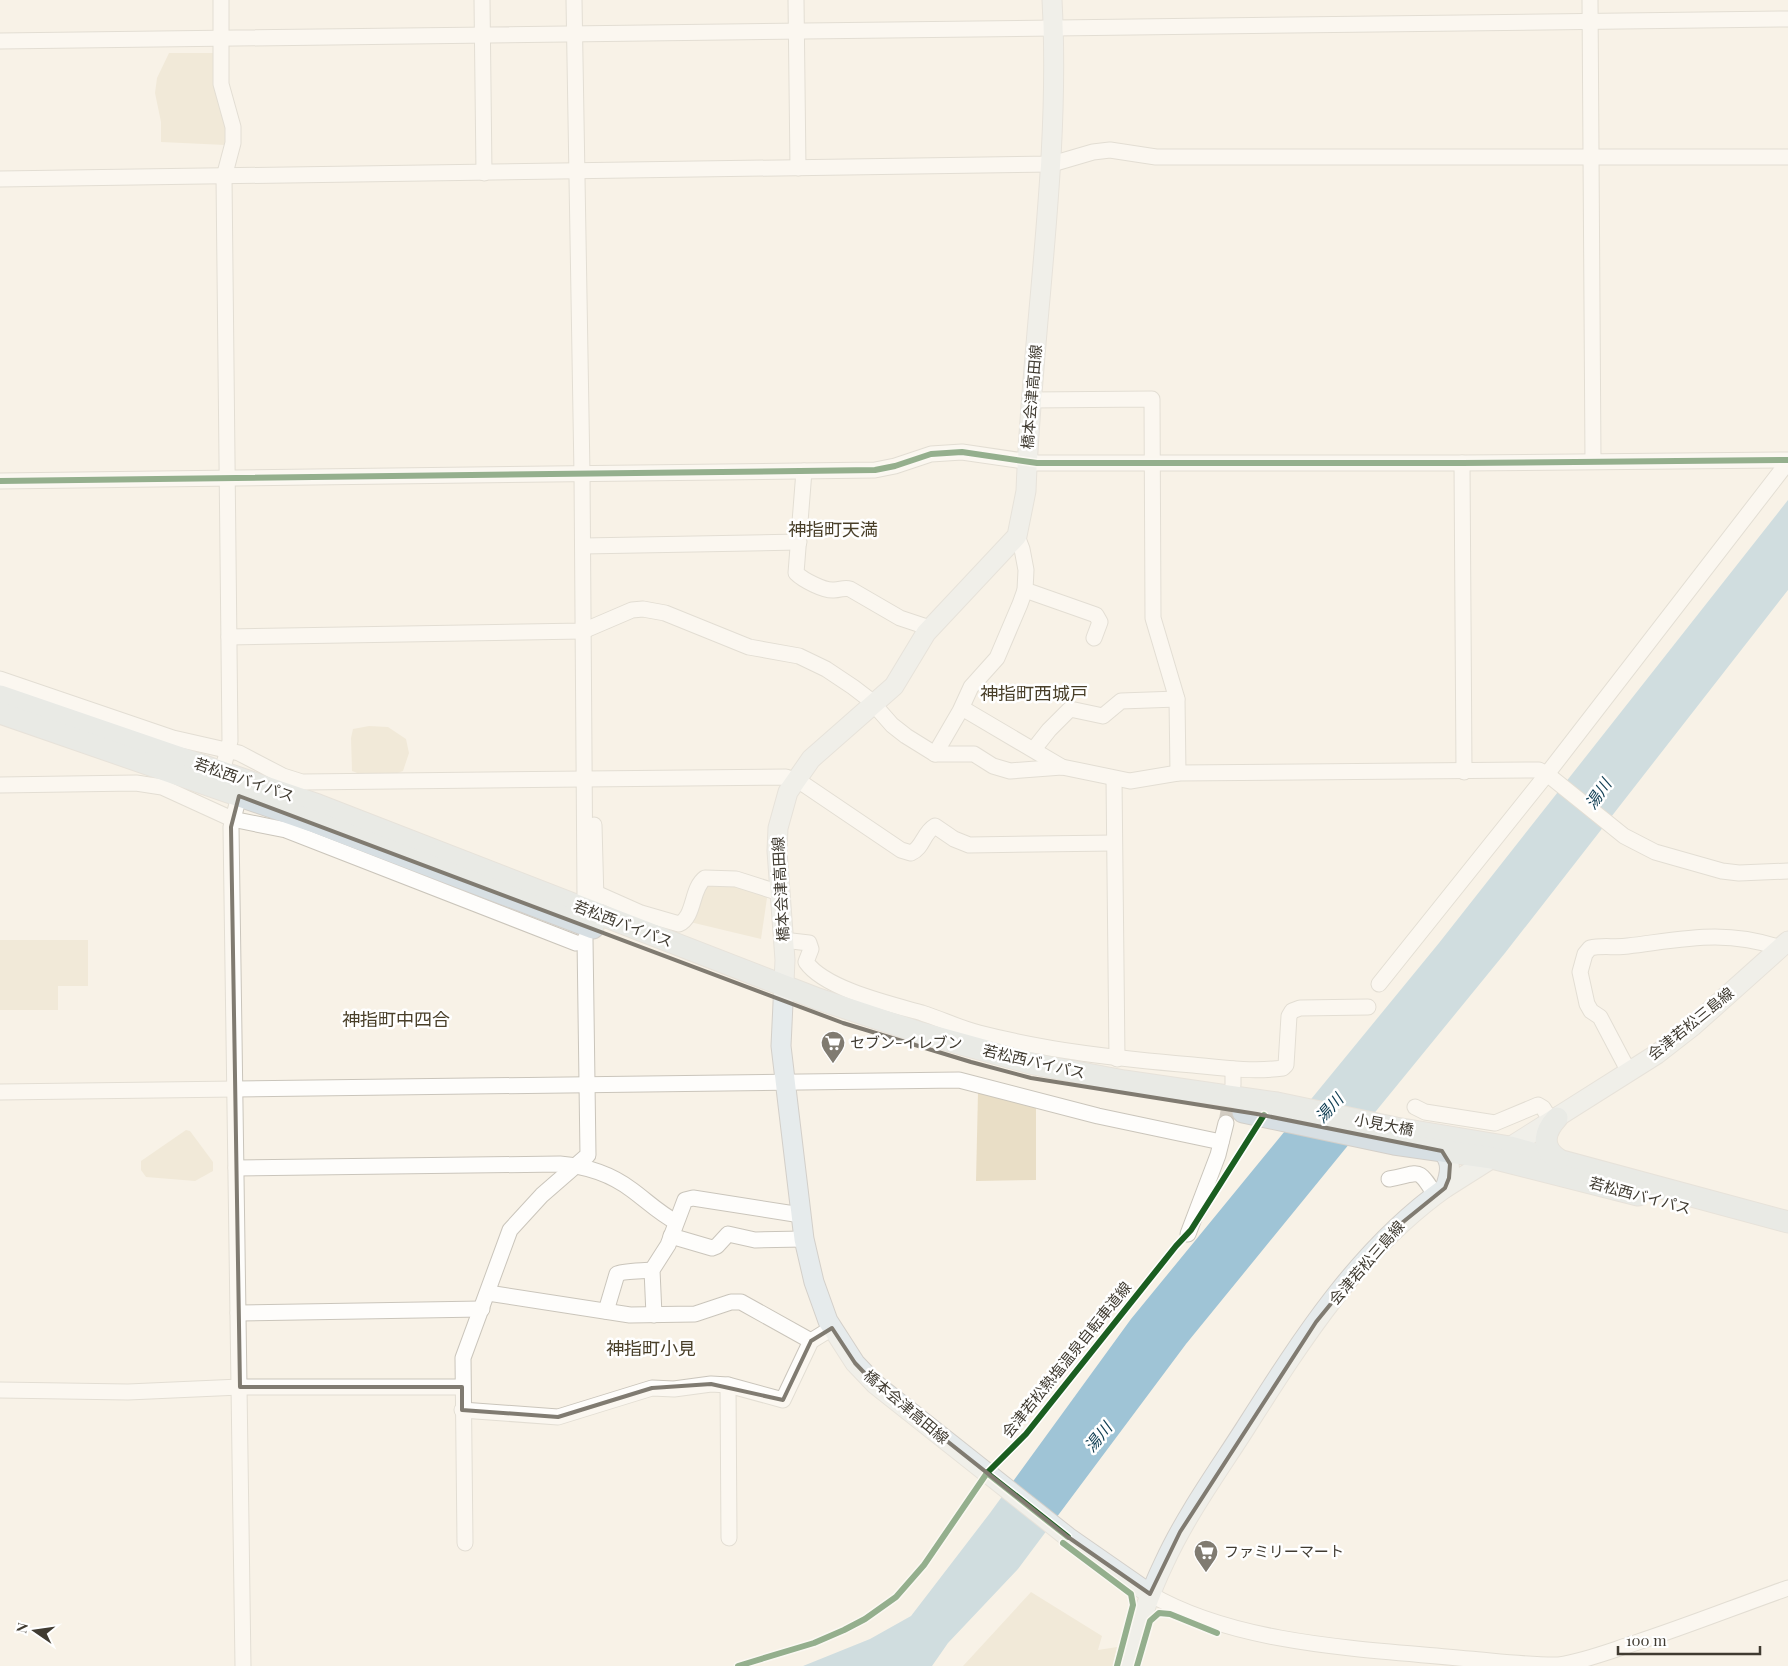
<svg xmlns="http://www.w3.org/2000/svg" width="1788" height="1666" viewBox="0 0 1788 1666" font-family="'Playfair Display','Noto Sans JP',serif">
<rect width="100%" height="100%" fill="#f8f2e7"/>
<g fill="#e9dec6">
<path d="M169 53H215L229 133 225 145 161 142V122L155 93 157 78Z"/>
<path d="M369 726 388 727 406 739 409 753 403 771C388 778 367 778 352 771L351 738 353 729Z"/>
<path d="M740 882 766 895 767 898 761 939 690 922 703 883Z"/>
<path d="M0 940H88V986H58V1010H0Z"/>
<path d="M978 1092 1036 1106V1180L976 1181Z"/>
<path d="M186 1130 190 1131 213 1162V1171L195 1181 146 1177 141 1170V1161Z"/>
<path d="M1031 1592 1102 1636 1098 1650 1117 1647 1113 1666H963Z"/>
</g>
<path fill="#9fc4d6" d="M1788 500V590L1505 953 1186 1344 1018 1569 948 1643 932 1666H803L870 1639 911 1616 990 1513 1131 1319 1439 943Z"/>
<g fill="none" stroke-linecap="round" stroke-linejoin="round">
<path stroke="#d3cdc3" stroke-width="15" stroke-dasharray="15 8" stroke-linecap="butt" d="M1226 1123 1232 1088"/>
<defs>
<g id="minor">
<path d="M221 0V84L233 127V143L224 177 230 741 222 772"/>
<path d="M482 0 484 173"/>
<path d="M574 0 582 474 585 895"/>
<path d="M796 0 798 168"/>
<path d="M1590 0 1593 461"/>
<path d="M0 41 1788 19"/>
<path d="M0 179 1052 164 1093 152 1110 150 1156 157H1788"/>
<path d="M1031 400 1152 399 1153 618 1177 699 1178 773"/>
<path d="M1462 463 1464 772"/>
<path d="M804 471 796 573C803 580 824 591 834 590 841 590 844 587 850 589L900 618 930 628"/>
<path d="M0 481 875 470 895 466 931 454 962 452 1037 463H1462L1788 460"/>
<path d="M583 546 799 542"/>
<path d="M1025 590 1096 615 1100 622 1094 638"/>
<path d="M229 637 583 631 632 610 643 609 665 613 749 647 799 656 826 669 853 687 870 700 892 725 906 736 935 754H974L993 766 1010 771 1062 767 1130 781 1178 773 1539 770 1547 774 1624 836 1655 852 1722 871 1739 873 1788 871"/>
<path d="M0 679 173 738 239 753 283 776 302 782 786 777 802 783 901 850 911 853C923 848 923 833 935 826L954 839 969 845 1114 843"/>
<path d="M962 708 1062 767"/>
<path d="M1034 749 1049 730 1070 709 1103 716 1121 701 1177 699"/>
<path d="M935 754 960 711 971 687 997 658 1020 604 1025 590 1026 570 1022 549 1017 536"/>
<path d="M1114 779 1117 1059"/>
<path d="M0 785 136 783 162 787 232 819 286 830 576 943"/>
<path d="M239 796 231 827 243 1666"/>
<path d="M594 825 596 901"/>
<path d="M596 893 641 913 679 924C695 917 691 888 705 878L736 879 780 893"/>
<path d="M783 940 809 943 811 949 806 962C825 989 890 1004 922 1013 941 1019 959 1028 979 1033 1049 1051 1120 1059 1193 1065 1223 1068 1253 1072 1283 1068L1286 1065 1289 1016 1292 1011 1300 1008 1368 1007"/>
<path d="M1379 984 1547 774 1788 462"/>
<path d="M1629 1072 1600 1017 1591 1011 1587 1004 1580 972 1585 954 1590 948C1602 945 1616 948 1628 946 1685 939 1724 929 1781 948"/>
<path d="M1233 1085V1069"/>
<path d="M0 1092 959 1080 1098 1116 1221 1142"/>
<path d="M1415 1107 1425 1112 1495 1123 1538 1105 1543 1108 1551 1121"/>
<path d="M236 1168 560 1164C586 1166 611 1174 632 1190 647 1201 659 1213 676 1222"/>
<path d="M1389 1179C1420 1174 1417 1165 1435 1195"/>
<path d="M1188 1234 1218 1155 1226 1123"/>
<path d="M671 1236 712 1248 717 1246 728 1234 755 1240 804 1239"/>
<path d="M488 1293 630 1315 695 1314 731 1302H741L811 1341"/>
<path d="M606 1311 617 1274C622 1271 644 1271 652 1270"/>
<path d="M238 1313 482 1309"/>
<path d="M654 1315 652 1270 668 1245 685 1200 693 1198 801 1215"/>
<path d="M728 1385 729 1538"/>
<path d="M0 1390 128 1392 240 1387H462"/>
<path d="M462 1410 558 1417 652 1388 674 1389 711 1384 728 1385 783 1400 811 1341 832 1328"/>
<path d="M465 1543 463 1358 510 1230 542 1195 588 1155 585 939"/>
<path d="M1150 1594C1239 1646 1368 1649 1469 1659 1494 1661 1536 1666 1559 1665 1585 1661 1610 1651 1635 1643 1687 1626 1737 1606 1788 1588"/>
</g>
<g id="major">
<path d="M1052 0C1061 165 1032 327 1026 491L1017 536 926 633 894 686 811 759 788 792 778 828 777 851 785 960 781 1046 804 1239 814 1282 828 1321 855 1363 875 1384 1068 1537 1150 1594"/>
<path d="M1442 1151C1453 1162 1450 1174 1445 1188"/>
<path d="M1128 1666C1137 1630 1148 1596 1164 1563 1186 1515 1218 1471 1246 1427 1302 1339 1359 1249 1445 1188L1657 1054 1693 1026 1788 941"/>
</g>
<g id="highway">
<path d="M0 696 318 805 818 999 921 1033 1034 1064 1124 1081 1277 1103 1396 1128 1510 1147 1788 1222"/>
<path d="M0 713 312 821 593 928"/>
<path d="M1243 1112 1394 1144 1492 1158 1638 1195"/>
<path d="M1557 1118C1545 1131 1540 1147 1558 1159"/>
</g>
</defs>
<use href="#minor" stroke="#cac5bb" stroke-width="17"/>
<use href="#major" stroke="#d3cfc9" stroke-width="21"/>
<use href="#highway" stroke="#d3cfc9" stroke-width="23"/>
<use href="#minor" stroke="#fefdfb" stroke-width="15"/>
<use href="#major" stroke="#e6ebec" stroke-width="19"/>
<use href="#highway" stroke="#d7dfe3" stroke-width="21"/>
<defs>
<g id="cycleway">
<path d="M0 481 875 470 895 466 931 454 962 452 1037 463H1462L1788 460"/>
<path d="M987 1473 1068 1537"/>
<path d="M1063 1543 1131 1594 1133 1605 1117 1666"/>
<path d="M738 1666 814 1643 844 1630 865 1619 896 1597 924 1565 987 1473 1026 1434 1176 1246 1191 1230 1264 1115"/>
<path d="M1137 1666 1150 1621 1159 1613 1170 1614 1217 1633"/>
</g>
</defs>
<use href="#cycleway" stroke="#fff" stroke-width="9"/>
<use href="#cycleway" stroke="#1b5e20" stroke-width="6"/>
</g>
<path d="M0 0H1788V1666H0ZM239 796 843 1023 971 1062 1031 1078 1257 1114 1442 1151 1450 1164 1449 1178 1445 1188 1387 1235 1316 1322 1180 1532 1150 1594 1068 1537 875 1384 855 1363 832 1328 811 1341 783 1400 711 1384 652 1388 558 1417 462 1410V1387H240L231 827Z" fill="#f8f2e7" fill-opacity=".55" fill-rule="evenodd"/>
<path fill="none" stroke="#807b71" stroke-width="4" stroke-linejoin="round" d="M239 796 843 1023 971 1062 1031 1078 1257 1114 1442 1151 1450 1164 1449 1178 1445 1188 1387 1235 1316 1322 1180 1532 1150 1594 1068 1537 875 1384 855 1363 832 1328 811 1341 783 1400 711 1384 652 1388 558 1417 462 1410V1387H240L231 827Z"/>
<defs>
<symbol id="supermarket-pin" viewBox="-11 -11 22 30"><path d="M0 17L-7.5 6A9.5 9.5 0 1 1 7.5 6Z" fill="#807b71" stroke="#fff"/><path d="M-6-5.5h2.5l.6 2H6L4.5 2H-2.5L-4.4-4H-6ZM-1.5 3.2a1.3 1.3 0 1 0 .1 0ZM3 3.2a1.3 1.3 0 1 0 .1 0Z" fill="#fff"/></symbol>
</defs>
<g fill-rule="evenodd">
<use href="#supermarket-pin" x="819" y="1029" width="28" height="38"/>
<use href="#supermarket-pin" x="1192" y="1538" width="28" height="38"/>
</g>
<g text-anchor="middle" stroke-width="5" stroke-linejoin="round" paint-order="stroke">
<g font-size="15" fill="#403b31" stroke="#fff">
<text transform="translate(1032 397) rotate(-85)" y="5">橋本会津高田線</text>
<text transform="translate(244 780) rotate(19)" y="5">若松西バイパス</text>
<text transform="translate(781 889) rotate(-93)" y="5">橋本会津高田線</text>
<text transform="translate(623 924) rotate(21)" y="5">若松西バイパス</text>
<text transform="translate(1691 1024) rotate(-39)" y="5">会津若松三島線</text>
<text transform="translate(1034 1062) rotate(13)" y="5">若松西バイパス</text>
<text transform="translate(1384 1125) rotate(11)" y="5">小見大橋</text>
<text transform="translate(1640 1196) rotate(15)" y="5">若松西バイパス</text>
<text transform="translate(1367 1263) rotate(-49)" y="5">会津若松三島線</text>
<text transform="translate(1067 1360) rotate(-51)" y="5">会津若松熱塩温泉自転車道線</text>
<text transform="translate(906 1407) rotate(40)" y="5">橋本会津高田線</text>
</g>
<g font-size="15" fill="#403b31" stroke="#fff" text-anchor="start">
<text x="850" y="1048">セブン-イレブン</text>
<text x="1224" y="1557">ファミリーマート</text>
</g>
<g font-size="16" font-style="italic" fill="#0f3d52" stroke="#fff">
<text transform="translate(1598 794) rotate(-56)" y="6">湯川</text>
<text transform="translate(1329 1108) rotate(-48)" y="6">湯川</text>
<text transform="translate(1098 1437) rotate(-51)" y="6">湯川</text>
</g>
<g font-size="18" fill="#493f29" stroke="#fff">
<text x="833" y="536">神指町天満</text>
<text x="1034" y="700">神指町西城戸</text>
<text x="396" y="1026">神指町中四合</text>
<text x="651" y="1355">神指町小見</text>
</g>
</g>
<g transform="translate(35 1631) rotate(283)" stroke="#ffffff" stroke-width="4" paint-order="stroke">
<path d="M0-4L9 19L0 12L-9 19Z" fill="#403b31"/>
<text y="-8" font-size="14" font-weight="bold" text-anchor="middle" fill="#403b31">N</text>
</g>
<path d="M1618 1646v8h142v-8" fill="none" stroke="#403b31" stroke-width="2.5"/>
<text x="1626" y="1646" font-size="15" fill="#403b31" stroke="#ffffff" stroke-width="4" paint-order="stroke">100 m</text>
</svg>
